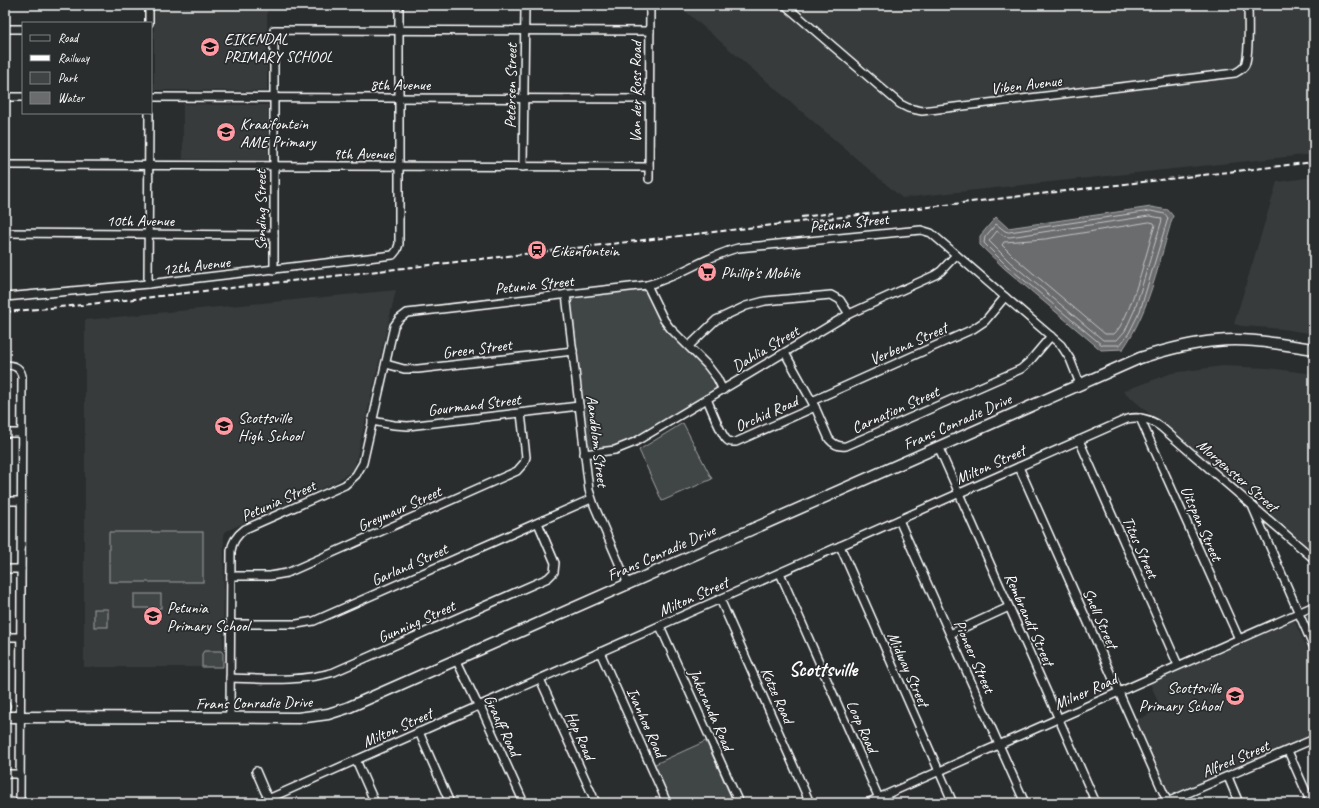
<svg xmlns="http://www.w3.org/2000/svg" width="1319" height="808" viewBox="0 0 1319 808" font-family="Caveat,sans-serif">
<rect width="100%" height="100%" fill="#2a2d2e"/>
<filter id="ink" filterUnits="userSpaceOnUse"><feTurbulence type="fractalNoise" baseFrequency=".025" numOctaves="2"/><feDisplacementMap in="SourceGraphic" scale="8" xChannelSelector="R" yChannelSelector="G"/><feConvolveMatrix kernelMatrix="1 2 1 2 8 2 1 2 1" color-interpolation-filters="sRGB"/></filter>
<g filter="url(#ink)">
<g fill="#373a3b">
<path d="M154 5H267V91L154 90Z"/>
<path d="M678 5H1314V154L902 198Z"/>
<path d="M183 104 268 105V160L183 159Z"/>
<path d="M1314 177V334L1283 329 1242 326 1234 324 1277 182Z"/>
<path d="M396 290 354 469 336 482 224 532 223 667H84V531H85V320Z"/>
<path d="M1222 366 1268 368 1314 374V555L1123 391 1172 373Z"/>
<path d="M1294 620 1314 663V735L1174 797 1169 795 1136 720 1161 709 1150 683 1244 640Z"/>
</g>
<g fill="#414445" stroke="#a0a2a2">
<path d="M639 289 646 292 710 373C714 379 719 385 714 391L631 441C620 445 594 455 587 442L571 303 574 298 578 296Z"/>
<path d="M683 423 712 479 662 501 639 450Z"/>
<rect x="109" y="532" width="94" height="50"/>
<rect x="134" y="594" width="27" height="14"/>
<rect x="94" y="609" width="14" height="18"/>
<path d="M204 651H221L223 653V667H202V654Z"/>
<path d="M706 741 731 797 717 803H670L653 765Z"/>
</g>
<path fill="#6a6c6d" stroke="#a6a7a7" d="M1151 207 1168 210 1173 216C1159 261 1150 310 1123 349L1101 350 1004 268 980 245V236L996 217 1008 228Z"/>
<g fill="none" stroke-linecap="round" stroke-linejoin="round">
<g stroke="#c3c4c5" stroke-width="1">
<path d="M1151 211 1165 214 1168 218 1140 311 1129 333 1120 345H1102L1007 266 984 243 985 237 996 224 1005 231 1008 232Z"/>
<path d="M1150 216 1161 218 1162 220 1135 309 1125 331 1117 340H1103L1010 262 989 241 997 231 1004 236 1009 237Z"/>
<path d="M1150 222 1154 223 1155 225C1147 249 1131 319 1114 334H1105L1014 257 1002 245 1004 242 1045 239Z"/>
</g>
<defs>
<g id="street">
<path d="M785 5 900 104 908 108 922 111 1235 73C1239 71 1243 69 1245 65 1250 54 1248 18 1248 5"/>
<path d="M149 23V5"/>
<path d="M5 29H23"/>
<path d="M5 97H23"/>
<path d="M151 97 649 99"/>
<path d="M5 165 649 167"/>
<path d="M523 167 525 5"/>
<path d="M649 179 650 5"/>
<path d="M5 233 274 235"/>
<path d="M274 270V30L650 31"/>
<path d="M148 284 149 113"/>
<path d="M647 285 664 320 670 328 707 365 717 378 723 390"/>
<path d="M566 294 589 490 594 505 628 584"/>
<path d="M5 297 148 284 393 255 397 250 399 244V5"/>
<path d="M689 346 716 320 746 306 765 301 831 295 840 300 849 314"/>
<path d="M785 353 815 407 829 439C834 445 839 447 846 446L1021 369 1029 362 1051 336"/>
<path d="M386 364 404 369H418L573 351"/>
<path d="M5 365C14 365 20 367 22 376L20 803"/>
<path d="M707 399C711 408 721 435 727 440 730 443 733 442 736 442L815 407"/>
<path d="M812 401 973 329 985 321 1005 297"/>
<path d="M1140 418 1239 639"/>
<path d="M372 421 394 425 408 426 579 406"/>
<path d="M5 433H21"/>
<path d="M1079 440 1178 665"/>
<path d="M938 446 1096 803"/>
<path d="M584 454 615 450 635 442 849 314 935 275 941 271 956 255"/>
<path d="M1019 467 1168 803"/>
<path d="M5 501H21"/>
<path d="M1253 508 1314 648"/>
<path d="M899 520 1025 803"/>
<path d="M840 546 953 803"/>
<path d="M5 569H21"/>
<path d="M780 573 881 803"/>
<path d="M231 576H270L287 573 517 471 524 463 526 457 521 413"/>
<path d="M720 599 810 803"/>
<path d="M230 624H297L314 621 591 499"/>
<path d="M660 626 739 803"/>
<path d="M950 634 1009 607"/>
<path d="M5 637H21"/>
<path d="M600 652 667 803"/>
<path d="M456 659 476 701 482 710 524 803"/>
<path d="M230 678C265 679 300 682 334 672L548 578 554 572 555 563 538 523"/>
<path d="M540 679 596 803"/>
<path d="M5 706H6"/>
<path d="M230 717 231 551C232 542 237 535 245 529L345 485 356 475 363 463 394 326 399 319 407 313 647 285C679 277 706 256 738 248L921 230 931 233 1061 345 1070 359 1080 384"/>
<path d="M419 732 450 803"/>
<path d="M1288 751 1311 803"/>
<path d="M356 760 375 803"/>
<path d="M256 771 265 792 272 803"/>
<path d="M5 774H20"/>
<path d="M1228 777 1239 803"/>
<path d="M1167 802 1314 739"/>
<path d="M259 803 1127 419C1140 416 1151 419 1161 427L1314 559"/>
<path d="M867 803 1314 606"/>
</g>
<path id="secondary" d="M5 717 298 718 328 714 347 708 1140 358C1165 350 1190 343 1216 341 1248 337 1282 345 1314 349"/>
</defs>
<use href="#street" stroke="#fff" stroke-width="10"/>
<use href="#secondary" stroke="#fff" stroke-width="13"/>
<use href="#street" stroke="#2a2d2e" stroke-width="7"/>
<use href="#secondary" stroke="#2a2d2e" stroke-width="10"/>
<g stroke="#fff" stroke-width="2" stroke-dasharray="6 3" stroke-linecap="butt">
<path d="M801 217 833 213"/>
<path d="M5 312 82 305 430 265 1314 162"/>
</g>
</g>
</g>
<defs>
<symbol id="school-disc" viewBox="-11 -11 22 22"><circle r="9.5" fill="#ff9aa2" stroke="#2a2d2e"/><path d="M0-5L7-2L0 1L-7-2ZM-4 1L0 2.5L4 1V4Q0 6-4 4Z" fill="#111"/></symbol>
<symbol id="station-disc" viewBox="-11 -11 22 22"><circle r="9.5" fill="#ff9aa2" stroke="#2a2d2e"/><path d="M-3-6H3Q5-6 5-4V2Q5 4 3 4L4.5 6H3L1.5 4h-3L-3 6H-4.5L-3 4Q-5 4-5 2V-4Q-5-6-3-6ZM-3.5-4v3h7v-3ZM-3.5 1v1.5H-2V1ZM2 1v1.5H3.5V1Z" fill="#111"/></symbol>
<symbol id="supermarket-disc" viewBox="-11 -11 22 22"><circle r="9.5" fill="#ff9aa2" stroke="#2a2d2e"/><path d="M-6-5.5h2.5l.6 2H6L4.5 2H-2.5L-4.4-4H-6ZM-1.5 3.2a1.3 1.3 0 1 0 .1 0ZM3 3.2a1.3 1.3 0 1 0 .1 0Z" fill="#111"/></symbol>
</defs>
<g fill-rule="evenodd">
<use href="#school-disc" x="199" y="36" width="22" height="22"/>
<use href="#school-disc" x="215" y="121" width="22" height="22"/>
<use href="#station-disc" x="526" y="239" width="22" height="22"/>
<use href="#supermarket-disc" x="696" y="261" width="22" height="22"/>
<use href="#school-disc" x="213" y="415" width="22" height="22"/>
<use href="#school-disc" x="142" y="605" width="22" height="22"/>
<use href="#school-disc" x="1224" y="685" width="22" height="22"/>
</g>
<g text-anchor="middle" stroke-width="3.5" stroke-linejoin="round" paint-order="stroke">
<g font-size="16" fill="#fff" stroke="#2a2d2e" text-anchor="start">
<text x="224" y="44">EIKENDAL<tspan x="224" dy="18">PRIMARY SCHOOL</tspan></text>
<text x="240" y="129">Kraaifontein<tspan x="240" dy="18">AME Primary</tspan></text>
<text x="551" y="256">Eikenfontein</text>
<text x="721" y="278">Phillip's Mobile</text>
<text x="238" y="423">Scottsville<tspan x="238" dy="18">High School</tspan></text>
<text x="167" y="613">Petunia<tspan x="167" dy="18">Primary School</tspan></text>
<text x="1221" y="693" text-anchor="end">Scottsville<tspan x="1221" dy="18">Primary School</tspan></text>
</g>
<g font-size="16" fill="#fff" stroke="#2a2d2e">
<text x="400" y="90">8th Avenue</text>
<text transform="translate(1026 84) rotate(-7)" y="6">Viben Avenue</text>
<text transform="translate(510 86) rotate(-89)" y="6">Petersen Street</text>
<text transform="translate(635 92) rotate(-90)" y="6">Van der Ross Road</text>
<text x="363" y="159">9th Avenue</text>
<text transform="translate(260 210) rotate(-90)" y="6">Sending Street</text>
<text x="140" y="226">10th Avenue</text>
<text transform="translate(849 222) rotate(-6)" y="6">Petunia Street</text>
<text transform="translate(196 265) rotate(-7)" y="6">12th Avenue</text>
<text transform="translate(534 284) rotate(-6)" y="6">Petunia Street</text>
<text transform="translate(908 343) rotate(-24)" y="6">Verbena Street</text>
<text transform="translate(477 348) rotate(-7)" y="6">Green Street</text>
<text transform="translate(765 348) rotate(-31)" y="6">Dahlia Street</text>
<text transform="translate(474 404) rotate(-7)" y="6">Gourmand Street</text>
<text transform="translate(895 409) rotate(-24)" y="6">Carnation Street</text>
<text transform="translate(766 413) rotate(-24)" y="6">Orchid Road</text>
<text transform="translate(957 421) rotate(-24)" y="6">Frans Conradie Drive</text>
<text transform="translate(598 441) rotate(83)" y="6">Aandblom Street</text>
<text transform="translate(990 464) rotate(-24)" y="6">Milton Street</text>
<text transform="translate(1238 475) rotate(41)" y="6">Morgenster Street</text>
<text transform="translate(278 500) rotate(-24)" y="6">Petunia Street</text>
<text transform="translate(399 508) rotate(-24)" y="6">Greymaur Street</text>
<text transform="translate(1202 523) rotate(66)" y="6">Uitspan Street</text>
<text transform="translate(1141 547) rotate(66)" y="6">Titus Street</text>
<text transform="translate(661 552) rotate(-24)" y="6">Frans Conradie Drive</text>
<text transform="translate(409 564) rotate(-24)" y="6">Garland Street</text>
<text transform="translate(693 596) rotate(-24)" y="6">Milton Street</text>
<text transform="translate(1101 618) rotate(66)" y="6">Snell Street</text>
<text transform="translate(1030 619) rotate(66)" y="6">Rembrandt Street</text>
<text transform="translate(416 621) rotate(-24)" y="6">Gunning Street</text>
<text transform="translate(975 656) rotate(66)" y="6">Pioneer Street</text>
<text transform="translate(909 669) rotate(66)" y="6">Midway Street</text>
<text transform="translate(1085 691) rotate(-24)" y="6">Milner Road</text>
<text transform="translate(778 695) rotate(66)" y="6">Kotze Road</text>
<text transform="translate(254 702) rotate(-1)" y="6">Frans Conradie Drive</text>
<text transform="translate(712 709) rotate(66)" y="6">Jakaranda Road</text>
<text transform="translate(647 722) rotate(66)" y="6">Ivanhoe Road</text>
<text transform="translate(503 725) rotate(65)" y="6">Graaff Road</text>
<text transform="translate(863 726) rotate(66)" y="6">Loop Road</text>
<text transform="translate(397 727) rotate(-24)" y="6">Milton Street</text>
<text transform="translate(581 735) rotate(66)" y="6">Hop Road</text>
<text transform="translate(1235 758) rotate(-23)" y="6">Alfred Street</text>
</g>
<g font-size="20" font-weight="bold" fill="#fff" stroke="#2a2d2e">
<text x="823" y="676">Scottsville</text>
</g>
</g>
<rect width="1319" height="808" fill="none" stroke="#2a2d2e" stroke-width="20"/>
<rect x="10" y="10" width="1299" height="788" fill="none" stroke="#fff" stroke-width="1.5" filter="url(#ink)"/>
<rect x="22" y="22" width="130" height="92" fill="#2a2d2e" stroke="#7f8182"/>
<rect x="30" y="35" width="20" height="6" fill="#2a2d2e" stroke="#7f8182"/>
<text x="58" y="42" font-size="12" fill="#ffffff">Road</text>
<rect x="30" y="55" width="20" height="6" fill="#ffffff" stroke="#7f8182"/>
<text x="58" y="62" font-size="12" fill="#ffffff">Railway</text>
<rect x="30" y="72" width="20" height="12" fill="#414445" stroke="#7f8182"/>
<text x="58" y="82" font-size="12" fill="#ffffff">Park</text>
<rect x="30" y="92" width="20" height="12" fill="#6a6c6d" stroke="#7f8182"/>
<text x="58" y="102" font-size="12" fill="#ffffff">Water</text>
</svg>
